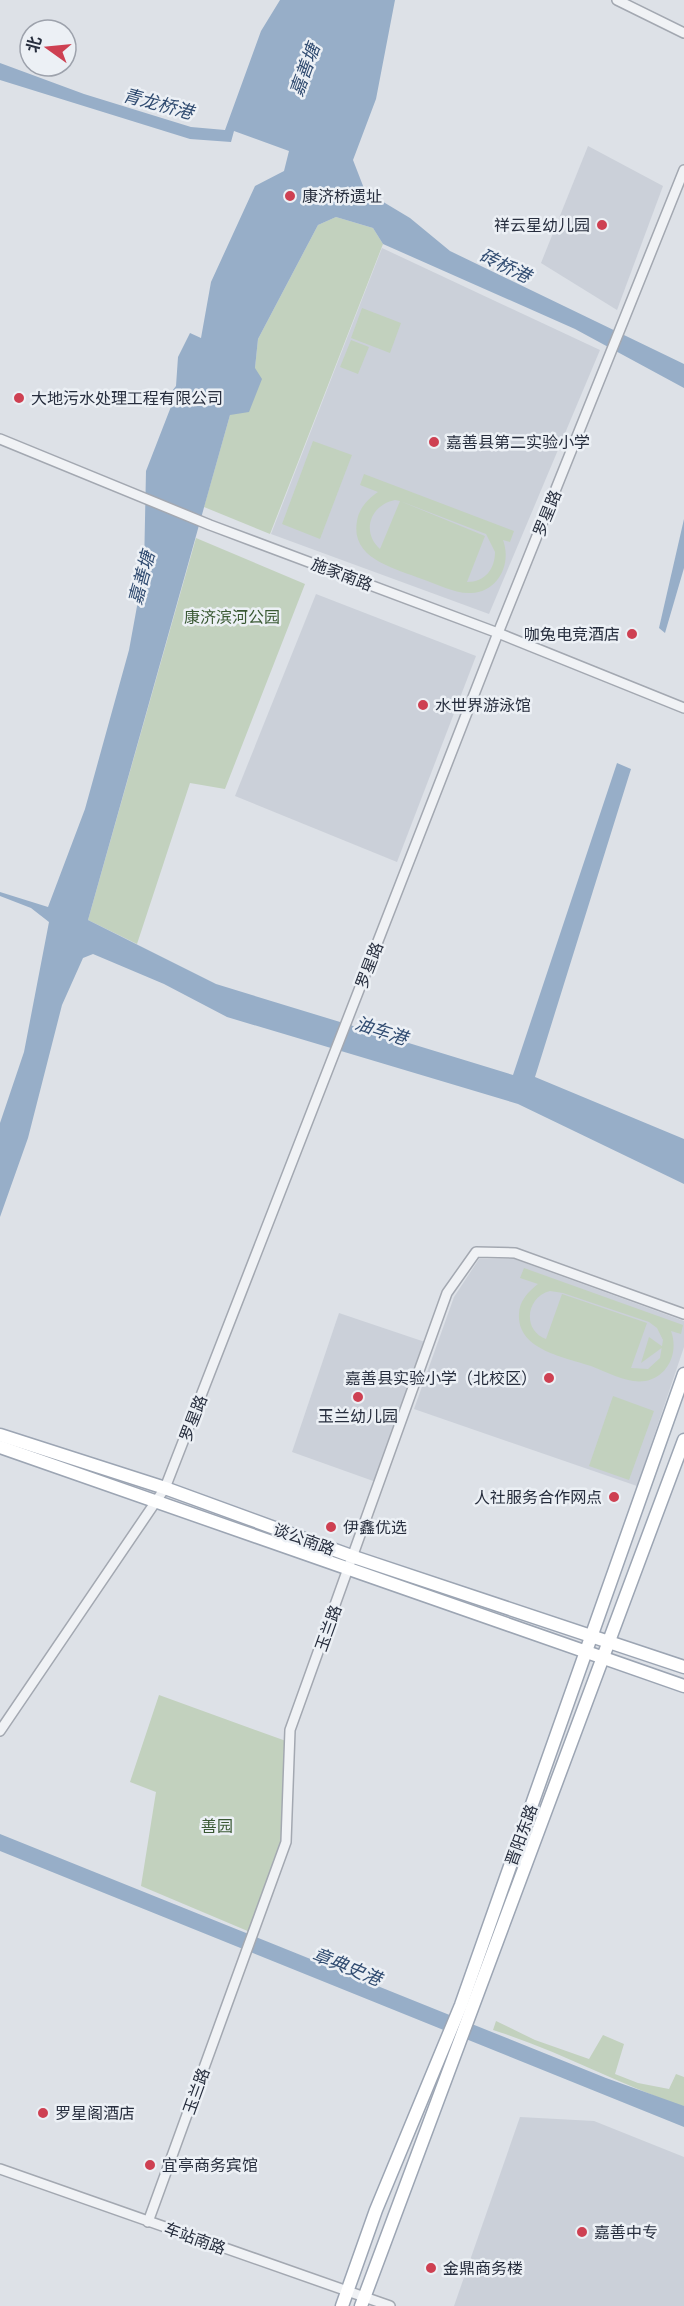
<svg xmlns="http://www.w3.org/2000/svg" width="684" height="2306" viewBox="0 0 684 2306" font-family="'Golos Text','Noto Sans SC',sans-serif">
<rect width="100%" height="100%" fill="#dde1e7"/>
<g fill="#cbd0d9">
<path d="M588 146 663 186 617 310 541 263Z"/>
<path d="M382 248 600 350 489 614 271 534Z"/>
<path d="M316 594 476 656 397 862 235 796Z"/>
<path d="M479 1259H514L684 1321V1347L637 1486 414 1409 454 1297Z"/>
<path d="M339 1313 425 1342 376 1482 292 1452Z"/>
<path d="M520 2117 594 2121 684 2157V2306H454Z"/>
</g>
<g fill="#c2d1be" fill-rule="evenodd">
<path d="M336 217 373 228 383 244 270 534 204 507 230 415 255 368 258 339 318 225Z"/>
<path d="M362 308 401 323 390 353 351 338Z"/>
<path d="M351 340 369 347 358 374 340 367Z"/>
<path d="M313 441 352 455 320 539 282 524Z"/>
<path d="M364 474 514 531 510 542 503 540C512 564 498 592 471 593 455 594 437 584 422 579 395 568 350 559 357 521 359 508 368 499 378 492L360 485ZM395 500 400 501 380 549C361 532 370 505 395 500ZM400 501 486 534 495 552C495 569 485 582 467 582L485 536Z"/>
<path d="M196 538 305 584 225 789 190 783 137 944 88 920Z"/>
<path d="M524 1268 683 1325 681 1334 671 1331C679 1352 668 1377 645 1381 628 1384 607 1372 591 1366 565 1357 517 1350 519 1314 519 1301 528 1292 538 1284L520 1278ZM550 1291 563 1293 649 1322 657 1328 663 1340 660 1358 648 1369 631 1368 647 1323 562 1294 546 1339C522 1330 526 1297 550 1291Z"/>
<path d="M649 1337 663 1347 641 1363Z"/>
<path d="M613 1396 654 1411 629 1480 589 1466Z"/>
<path d="M159 1695 286 1741 283 1842 250 1932 141 1886 156 1792 130 1782Z"/>
<path d="M496 2021 535 2040 589 2059 603 2035 624 2044 615 2074 638 2083 669 2089 676 2074 684 2077V2107C619 2084 559 2051 493 2030Z"/>
</g>
<g fill="#97aec8">
<path d="M280 0H395L376 99 353 160 365 191 410 218 450 251 684 364V388L575 329 383 244 373 228 336 217 318 225 258 339 255 368 262 379 249 412 230 415 88 920 216 984 513 1075 617 763 631 769 535 1077 684 1139V1184L518 1104 227 1017 164 984 93 954 83 958 62 1005 28 1138 0 1217V1123L24 1052 49 922 31 908 0 896V892L48 907 85 809 129 650 144 568 146 471 172 404 169 395 176 386 178 357 190 333 201 338 211 282 255 186 284 171 289 151 234 131 231 142 190 139 0 80V63L84 94 191 127 225 130 261 31Z"/>
<path d="M684 519V568L665 633 659 628Z"/>
<path d="M0 1834 606 2078 684 2106V2127L0 1851Z"/>
</g>
<g fill="none" stroke-linecap="round" stroke-linejoin="round">
<defs>
<g id="minor">
<path d="M617 0 684 33"/>
<path d="M0 439 210 525 498 633 684 708"/>
<path d="M0 1731 165 1488 498 633 684 170"/>
<path d="M0 2169 390 2306"/>
<path d="M148 2222 286 1842 290 1730 447 1293 476 1252 515 1253 684 1314"/>
</g>
<g id="major">
<path d="M0 1435 165 1488 354 1557 684 1667"/>
<path d="M0 1447 684 1686"/>
<path d="M342 2306 376 2210 461 2005 684 1374"/>
<path d="M361 2306 684 1440"/>
</g>
</defs>
<use href="#minor" stroke="#a3a8b1" stroke-width="12"/>
<use href="#major" stroke="#9ca5b3" stroke-width="15"/>
<use href="#minor" stroke="#f0f2f5" stroke-width="9"/>
<use href="#major" stroke="#fff" stroke-width="12"/>
</g>
<g fill="#ce4052" stroke="#ecf0f5" stroke-width="2">
<circle cx="290" cy="196" r="6"/>
<circle cx="602" cy="225" r="6"/>
<circle cx="19" cy="398" r="6"/>
<circle cx="434" cy="442" r="6"/>
<circle cx="632" cy="634" r="6"/>
<circle cx="423" cy="705" r="6"/>
<circle cx="549" cy="1378" r="6"/>
<circle cx="358" cy="1397" r="6"/>
<circle cx="614" cy="1497" r="6"/>
<circle cx="331" cy="1527" r="6"/>
<circle cx="43" cy="2113" r="6"/>
<circle cx="150" cy="2165" r="6"/>
<circle cx="582" cy="2232" r="6"/>
<circle cx="431" cy="2268" r="6"/>
</g>
<g text-anchor="middle" stroke-width="5" stroke-linejoin="round" paint-order="stroke">
<g font-size="16" fill="#272e3e" stroke="#ecf0f5" text-anchor="start">
<text x="302" y="202">康济桥遗址</text>
<text x="590" y="231" text-anchor="end">祥云星幼儿园</text>
<text x="31" y="404">大地污水处理工程有限公司</text>
<text x="446" y="448">嘉善县第二实验小学</text>
<text x="620" y="640" text-anchor="end">咖兔电竞酒店</text>
<text x="435" y="711">水世界游泳馆</text>
<text x="537" y="1384" text-anchor="end">嘉善县实验小学（北校区）</text>
<text x="358" y="1422" text-anchor="middle">玉兰幼儿园</text>
<text x="602" y="1503" text-anchor="end">人社服务合作网点</text>
<text x="343" y="1533">伊鑫优选</text>
<text x="55" y="2119">罗星阁酒店</text>
<text x="162" y="2171">宜亭商务宾馆</text>
<text x="594" y="2238">嘉善中专</text>
<text x="443" y="2274">金鼎商务楼</text>
</g>
<g font-size="16" fill="#272e3e" stroke="#ecf0f5">
<text transform="translate(547 513) rotate(-68)" y="6">罗星路</text>
<text transform="translate(342 574) rotate(21)" y="6">施家南路</text>
<text transform="translate(369 965) rotate(-69)" y="6">罗星路</text>
<text transform="translate(193 1418) rotate(-69)" y="6">罗星路</text>
<text transform="translate(304 1539) rotate(20)" y="6">谈公南路</text>
<text transform="translate(328 1628) rotate(-70)" y="6">玉兰路</text>
<text transform="translate(521 1835) rotate(-70)" y="6">晋阳东路</text>
<text transform="translate(196 2091) rotate(-70)" y="6">玉兰路</text>
<text transform="translate(195 2238) rotate(20)" y="6">车站南路</text>
</g>
<g font-size="16" fill="#3a5934" stroke="#ecf0f5">
<text x="232" y="623">康济滨河公园</text>
<text x="217" y="1832">善园</text>
</g>
<g font-size="18" font-style="italic" fill="#314c71" stroke="#ecf0f5">
<text transform="translate(305 70) rotate(-70)" y="6">嘉善塘</text>
<text transform="translate(158 104) rotate(15)" y="6">青龙桥港</text>
<text transform="translate(505 266) rotate(26)" y="6">砖桥港</text>
<text transform="translate(142 578) rotate(-75)" y="6">嘉善塘</text>
<text transform="translate(381 1031) rotate(18)" y="6">油车港</text>
<text transform="translate(347 1967) rotate(22)" y="6">章典史港</text>
</g>
</g>
<g transform="translate(48 48) rotate(285)"><circle r="28" fill="#ecf0f5" stroke="#9da2ac" stroke-width="1.5"/>
<path d="M0-4.5L10 22L0 15L-10 22Z" fill="#ce4052"/>
<text y="-9" font-size="16" font-weight="bold" text-anchor="middle" fill="#272e3e">北</text>
</g>
</svg>
